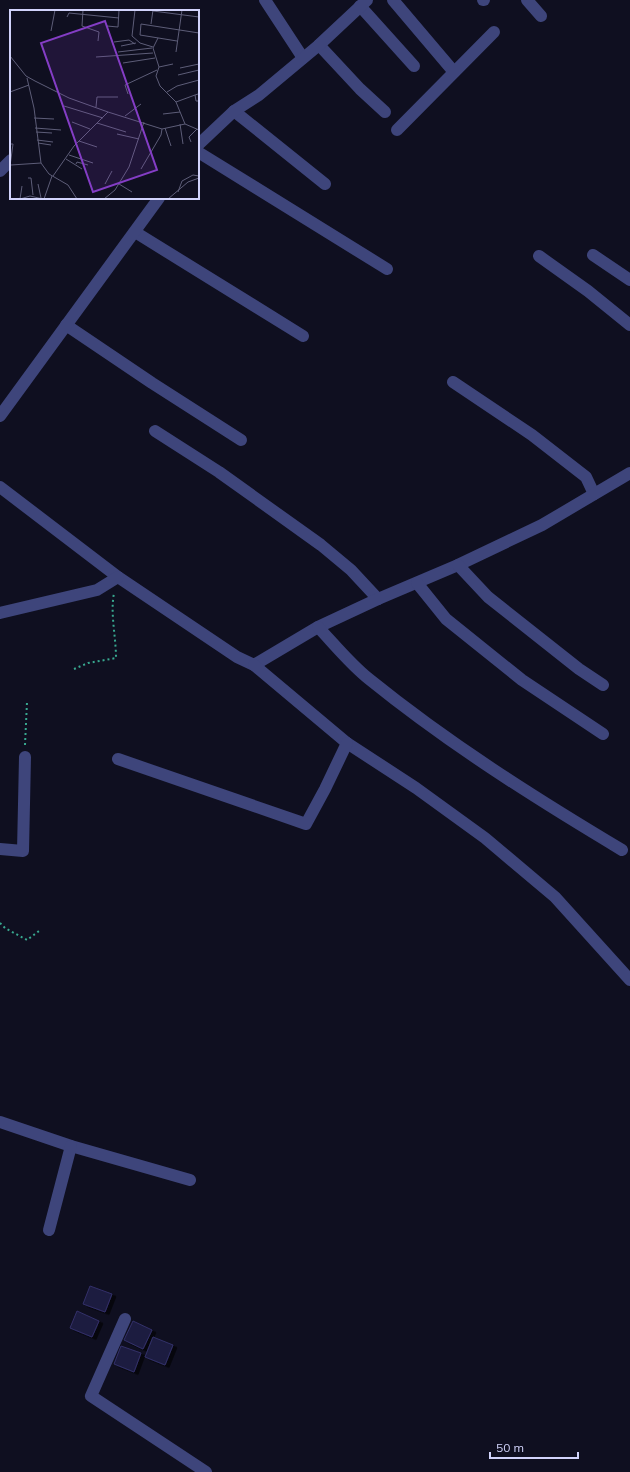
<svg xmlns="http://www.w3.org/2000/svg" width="630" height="1472" viewBox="0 0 630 1472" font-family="Mulish,sans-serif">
<defs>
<filter id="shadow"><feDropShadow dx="4" dy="2.5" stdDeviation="0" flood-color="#0009"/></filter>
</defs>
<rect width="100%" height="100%" fill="#0f0f20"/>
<g fill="#1e1c3f" stroke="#323069" filter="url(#shadow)">
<path d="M90 1286 112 1294 105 1312 83 1304Z"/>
<path d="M77 1311 99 1321 92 1337 70 1328Z"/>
<path d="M133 1321 152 1330 143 1349 124 1340Z"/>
<path d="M153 1337 173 1345 165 1365 145 1357Z"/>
<path d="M121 1346 141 1353 134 1372 114 1364Z"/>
</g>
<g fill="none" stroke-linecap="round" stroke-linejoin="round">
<g stroke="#38a88f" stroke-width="2" stroke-dasharray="2 3" stroke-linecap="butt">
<path d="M74 669 88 663 116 658C116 636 110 614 114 593"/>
<path d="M25 745 27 702"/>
<path d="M0 923 5 928 27 940 39 931"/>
</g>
<g stroke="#3e457b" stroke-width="12">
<path d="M265 0 303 58"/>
<path d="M393 0 454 72"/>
<path d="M483 0H484"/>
<path d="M527 0 541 16"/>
<path d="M360 6 414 66"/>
<path d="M319 45 360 89 385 112"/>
<path d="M234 111 325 184"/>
<path d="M397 130 494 32"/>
<path d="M198 145 234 111 259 95 319 45 367 0"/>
<path d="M198 152 387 269"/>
<path d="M0 171 11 160"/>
<path d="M135 232 303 336"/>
<path d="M593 255 630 280"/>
<path d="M539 256 588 291 630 325"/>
<path d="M66 325 152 383 241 440"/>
<path d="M453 382 532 435 586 477 594 494"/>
<path d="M0 416 159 198"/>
<path d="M155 431 219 472 321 545 351 570 378 599"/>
<path d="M0 487 118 577 237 657 254 665 318 627 378 599 458 565 542 525 630 473"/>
<path d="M458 565 488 597 579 669 603 685"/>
<path d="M417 583 446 619 522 680 603 734"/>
<path d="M0 613 97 590 118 577"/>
<path d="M318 627C334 644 351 665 369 679 448 743 535 798 622 850"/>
<path d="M254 665 347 743 416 788 485 838 555 897 630 980"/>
<path d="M118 759 306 824 325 789 347 743"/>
<path d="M0 849 23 851 25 757"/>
<path d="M0 1122 71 1146 190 1180"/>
<path d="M49 1230 71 1146"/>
<path d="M125 1319 91 1396 206 1472"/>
</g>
</g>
<g transform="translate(10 10)">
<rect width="189" height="189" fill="#0f0f20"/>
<path fill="none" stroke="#5d5d78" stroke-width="1" d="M73 0 72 16 89 22 88 31M125 0 122 26 130 33 143 37M143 1 189 7M57 7 59 3 109 8M141 14 143 0M97 16 108 17 109 0M41 21 45 0M148 28 143 38 149 57 146 66 150 76 166 92 175 114M167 31 130 25 131 14 189 23M104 32 119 30 125 34M111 36 126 33M108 42 142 38M166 42 172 0M0 46 16 66 25 71 59 88 98 102M86 47 143 43M113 53 145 48M149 57 163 54M170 58 189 54M168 65 189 60M17 68 24 98 31 153M0 82 19 75M157 82 167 76 189 70M118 84 115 75 147 60M188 84 185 85 186 91H189M166 92 185 85M54 96 93 108M86 97 87 87H108M153 104 170 102M115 106 131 94M24 108 44 109M62 112 80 119M87 113 116 122M170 114 173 134M25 118 51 120M155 118 161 136M26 122 42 123M107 124 129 129M27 130 43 132M69 131 87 137M181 132 179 127 187 119M28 133 41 135M59 145 83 153M56 149 72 159M66 154 67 152 78 155M1 155 31 153 39 164 58 175 67 189M0 156 3 134H0M131 159 151 125 152 119M43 166 64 136 98 102 152 119 175 114 189 120M18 168H21L23 185M28 174 31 188M95 174 102 161M109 174 122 182M168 182 172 171 183 165 189 166M10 189 20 186 33 189M10 189 12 176M34 189 42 166M94 189 105 180 119 157 134 112M158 189 178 172 189 168"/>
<path fill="#843dc5" fill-opacity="0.15" stroke="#843dc5" stroke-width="2" d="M95 11 147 160 83 182 31 33Z"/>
<rect width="189" height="189" fill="none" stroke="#d1d3fb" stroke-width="2"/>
</g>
<path d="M490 1452v6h88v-6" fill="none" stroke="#d1d3fb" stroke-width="2"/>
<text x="496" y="1452" font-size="12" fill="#d1d3fb" stroke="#0f0f20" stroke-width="3" paint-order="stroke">50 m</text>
</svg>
